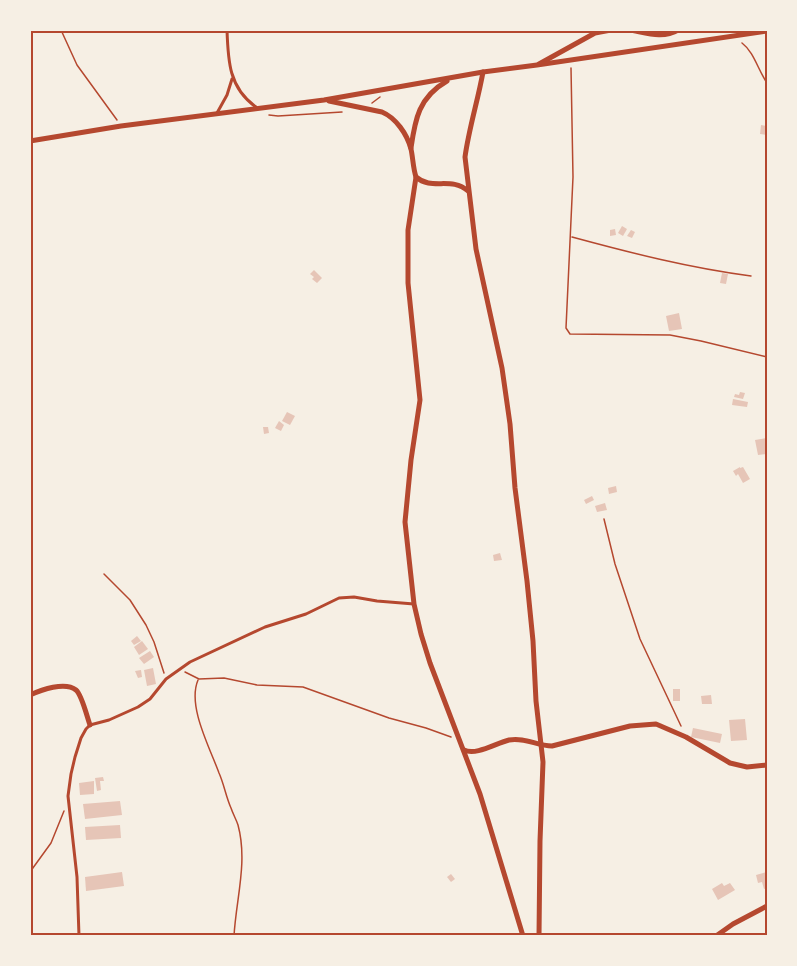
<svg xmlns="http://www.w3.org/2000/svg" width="797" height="966" viewBox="0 0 797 966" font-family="'Noto Sans',sans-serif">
<rect width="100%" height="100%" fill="#f6efe4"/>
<g fill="#e6c5b7">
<path d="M761 125 767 126V135L760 134Z"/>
<path d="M622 226 627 229 623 236 618 233Z"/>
<path d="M615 229 616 235 610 236V230Z"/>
<path d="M631 230 635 232 632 238 627 236Z"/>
<path d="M314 270 322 278 317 283 312 279 314 277 310 274Z"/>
<path d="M722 273 728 274 726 284 720 283Z"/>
<path d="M679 313 682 329 669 331 666 316Z"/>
<path d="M740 392 745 393 743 399 734 397 735 394 739 395Z"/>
<path d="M733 399 748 402 747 407 732 405Z"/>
<path d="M287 412 295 416 290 425 282 421Z"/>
<path d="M279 421 284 425 281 431 275 428Z"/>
<path d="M263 427H268L269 433 264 434Z"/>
<path d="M767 438V454L758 455 755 440Z"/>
<path d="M740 467V468L743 467 750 479 743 483 738 474 736 476 733 471Z"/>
<path d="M616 486 617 492 609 494 608 488Z"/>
<path d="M592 496 594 500 586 504 584 500Z"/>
<path d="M605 503 607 510 597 512 595 506Z"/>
<path d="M500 553 502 560 494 561 493 555Z"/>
<path d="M137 636 141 641 134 645 131 641Z"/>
<path d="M142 641 148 649 139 655 134 647Z"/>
<path d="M150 651 154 657 144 664 139 658Z"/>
<path d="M153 668 156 684 147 686 144 670Z"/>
<path d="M141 670 142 677 138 678 135 671Z"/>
<rect x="673" y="689" width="7" height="12"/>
<path d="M711 695 712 704H702L701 696Z"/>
<path d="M745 719 747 740 731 741 729 720Z"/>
<path d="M693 728 722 734 720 743 691 737Z"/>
<path d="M103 777 104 781H100L101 790 97 791 95 778Z"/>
<path d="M94 781V794L80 795 79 783Z"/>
<path d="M120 801 122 815 85 819 83 804Z"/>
<path d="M120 825 121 838 86 840 85 827Z"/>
<path d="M122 872 124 886 86 891 85 877Z"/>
<path d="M767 872V888L764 889 762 882 758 883 756 875Z"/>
<path d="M451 874 455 879 451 882 447 877Z"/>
<path d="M722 883 724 886 730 883 735 890 718 900 712 889Z"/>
</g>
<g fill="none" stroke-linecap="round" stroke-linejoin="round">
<g stroke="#b5482f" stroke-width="1.5">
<path d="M61 30 77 65 117 120"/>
<path d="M742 43C754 52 758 70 767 83"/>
<path d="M571 68 573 177 566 328 570 334 670 335 701 341 767 357"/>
<path d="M372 103 380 97"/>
<path d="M269 115 278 116 342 112"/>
<path d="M572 237C631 253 690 268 751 276"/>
<path d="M604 519 615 564 640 639 681 726"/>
<path d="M104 574 130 600 146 625 154 642 164 673"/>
<path d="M185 672 199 679 224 678 257 685 303 687 389 718 426 728 451 737"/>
<path d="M198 680C187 706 210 748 219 773 224 784 226 797 231 808 233 814 236 819 238 825 248 862 236 899 234 936"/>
<path d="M30 872 51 843 64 811"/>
</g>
<g stroke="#b5482f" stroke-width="3">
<path d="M227 30C228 61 229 88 256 107"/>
<path d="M217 113 227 95 232 79"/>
<path d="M79 936 77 877 68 796 71 774 75 757 81 738 86 729 90 725 109 720 138 707 150 699 166 679 190 662 265 627 306 614 339 598 354 597 377 601 414 604"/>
</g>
<g stroke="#b5482f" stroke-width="5">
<path d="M631 30C647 33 663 39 678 30"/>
<path d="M539 64 595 33 611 30"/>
<path d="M483 72C478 100 469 128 465 157L476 249 502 368 510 424 515 488 527 581 533 641 536 701 543 762 540 841 539 936"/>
<path d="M329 101 382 112C396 118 407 134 411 149 413 158 413 168 416 177 432 191 451 176 468 191"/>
<path d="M30 141 121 126 324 100 483 72 537 65 767 31"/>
<path d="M411 148C415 119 419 97 447 81"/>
<path d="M416 177 408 230V283L420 400 411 460 405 522 414 604 421 634 430 663 480 794 523 936"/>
<path d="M30 695C41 690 65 681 76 690 82 695 87 717 90 725"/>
<path d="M464 750C476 756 496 743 509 740 525 737 537 746 552 746L630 726 656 724 686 737 730 763 747 767 767 765"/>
<path d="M716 936 733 924 767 906"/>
</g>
</g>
<rect width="797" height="966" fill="none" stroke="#f6efe4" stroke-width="63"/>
<rect x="32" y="32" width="734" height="902" fill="none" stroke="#b5482f" stroke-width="2"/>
</svg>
